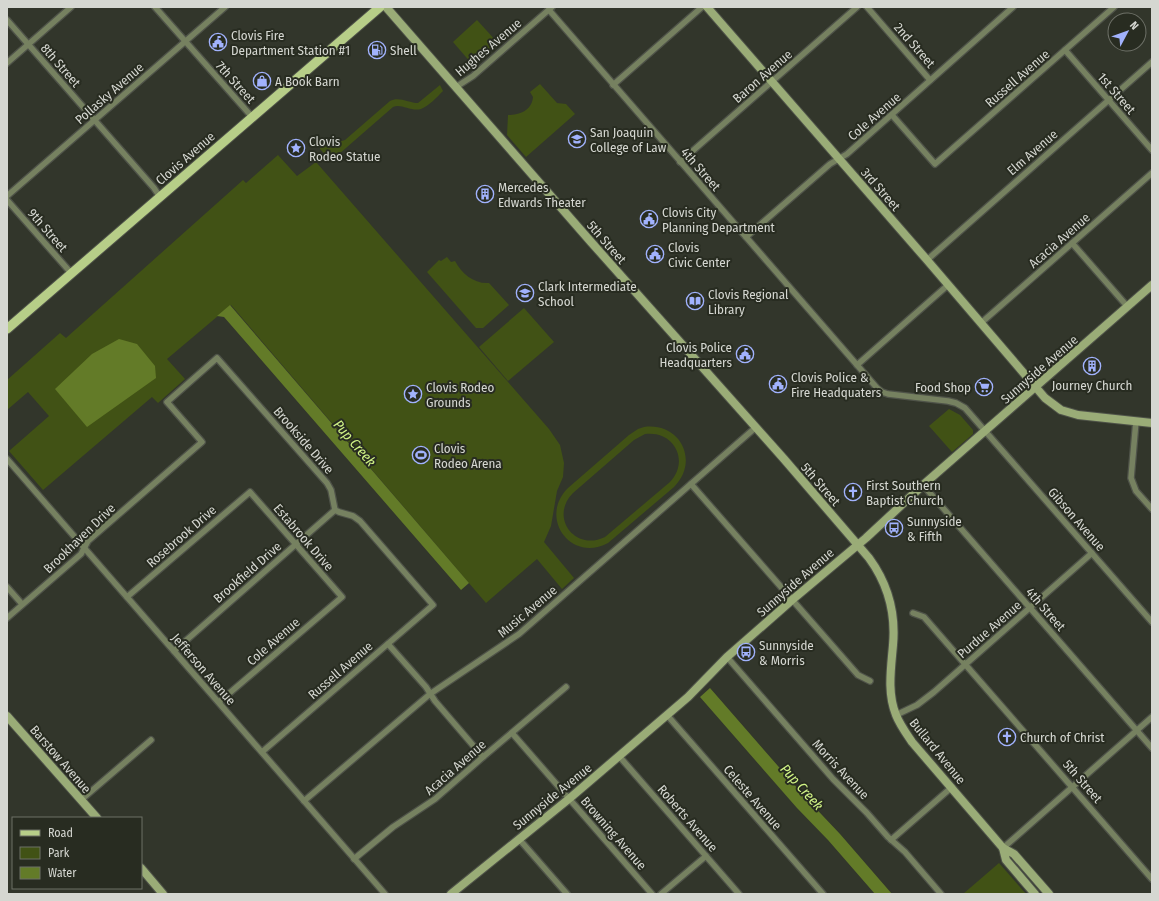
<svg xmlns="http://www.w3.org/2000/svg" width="1159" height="901" viewBox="0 0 1159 901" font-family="'Fira Sans Condensed',sans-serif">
<rect width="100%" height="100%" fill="#32362b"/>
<g fill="#415215" fill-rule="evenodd">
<path d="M477 20 497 42 472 64 453 42Z"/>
<path d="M540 84 557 103 566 104 575 114 526 157 507 135 508 115C520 115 532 110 533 97L530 92Z"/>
<path d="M440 85 443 91C437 97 429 106 421 109 411 112 401 103 393 107L331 161 320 149V148L345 140 390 101C399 96 409 103 418 103Z"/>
<path d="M278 155 297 176 316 162 549 429 560 445 564 463 563 477 557 491 551 526 544 542 574 578 562 589 537 559 486 603 231 305 167 359 185 379 158 403 152 397 43 490 9 451 49 416 28 392 7 410V380L60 333 66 338 243 180 246 183Z"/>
<path d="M447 257 451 262 455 261C462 274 474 284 489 283L509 305 483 328H476L427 272 439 260 441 261Z"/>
<path d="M524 308 554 342 508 381 479 347Z"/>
<path d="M949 409 960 415 973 430V434L952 452 929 426Z"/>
<path d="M644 427C680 422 700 461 674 487L608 543C571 563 538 518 568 488L629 435 638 429ZM645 434C674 430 690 461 670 482L605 537C575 552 549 517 573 493L634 440Z"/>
<path d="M999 863 1026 894H963Z"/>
</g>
<g fill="#637b28">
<path d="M230 305 469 583 461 590 224 317 217 316Z"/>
<path d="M119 339 137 344 155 366 156 378 87 427 55 389 92 354Z"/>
<path d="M710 688 805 797 840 834 892 894H875L828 840 797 808 700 697Z"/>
</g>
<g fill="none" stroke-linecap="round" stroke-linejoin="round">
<defs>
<g id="street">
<path d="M155 7 253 118"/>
<path d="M867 7 930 80"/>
<path d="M549 10 877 388 882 392 888 394 948 401 956 403 965 408 1152 622"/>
<path d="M7 20 154 188 160 197"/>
<path d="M1065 50 1152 150"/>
<path d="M7 63 71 7"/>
<path d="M613 85 702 7"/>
<path d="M456 87 473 76 552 7"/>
<path d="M892 115 935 164 1114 7"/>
<path d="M680 162 857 7"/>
<path d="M7 196 225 7"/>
<path d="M7 200 72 274"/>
<path d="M746 237 830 164 847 154 1013 7"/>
<path d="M1072 243 1127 306"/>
<path d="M927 260 1152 62"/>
<path d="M981 323 1152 173"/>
<path d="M857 365 948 285"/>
<path d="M1136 421 1131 478 1136 491 1152 509"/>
<path d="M7 459 385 894"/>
<path d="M691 484 858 675 870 681"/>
<path d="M923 485 1152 748"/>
<path d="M7 587 22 604"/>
<path d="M127 597 250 492 342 597 219 702"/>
<path d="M913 613 924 617 1152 879"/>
<path d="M7 618 81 554 88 541 202 442 167 402 217 358 327 483 331 490 335 510 339 512 353 516 360 521 433 605 262 752"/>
<path d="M388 644 426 687 435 701 483 757"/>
<path d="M174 651 335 510"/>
<path d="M727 657 833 779 867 813 888 837 905 852 941 894"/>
<path d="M667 715 823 894"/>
<path d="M896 715 917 705 934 692 1092 553"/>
<path d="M512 733 652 894"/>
<path d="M619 756 739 894"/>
<path d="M81 800 151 740"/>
<path d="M304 801 430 694 519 634 755 428"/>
<path d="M519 839 567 894"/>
<path d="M891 840 952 787"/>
<path d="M1003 848 1152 717"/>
<path d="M354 859 393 827 435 799 483 757 566 687"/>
<path d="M661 894 706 856"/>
</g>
<g id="secondary">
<path d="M386 7 591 242 784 459 869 558C888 584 896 612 893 645 891 669 887 693 896 715 900 725 906 733 912 742L1003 848 1014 854 1049 894"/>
<path d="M707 7 927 260 1045 398 1061 410 1078 415 1152 423"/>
<path d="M7 716 97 818"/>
<path d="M1003 848 1006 860 1035 894"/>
<path d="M141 868 163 894"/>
<path d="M451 894 570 798 667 715 688 697 727 657 792 600 866 538 923 485 1152 285"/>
</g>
<path id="primary" d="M7 329 380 7"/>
</defs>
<use href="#street" stroke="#4f5349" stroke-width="8"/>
<use href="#secondary" stroke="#4f5349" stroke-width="10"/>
<use href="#primary" stroke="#4f5349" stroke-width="11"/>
<use href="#street" stroke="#768160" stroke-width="5.5"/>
<use href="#secondary" stroke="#9aac77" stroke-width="8"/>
<use href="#primary" stroke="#b7ce88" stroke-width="9"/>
</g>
<defs>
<symbol id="civic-ring" viewBox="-11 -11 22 22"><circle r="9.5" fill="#282c21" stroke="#a1b2fd" stroke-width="1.5"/><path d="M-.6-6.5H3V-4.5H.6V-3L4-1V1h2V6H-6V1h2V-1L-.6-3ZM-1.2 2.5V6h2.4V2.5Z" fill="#a1b2fd"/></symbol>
<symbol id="fuel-ring" viewBox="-11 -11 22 22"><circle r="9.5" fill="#282c21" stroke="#a1b2fd" stroke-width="1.5"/><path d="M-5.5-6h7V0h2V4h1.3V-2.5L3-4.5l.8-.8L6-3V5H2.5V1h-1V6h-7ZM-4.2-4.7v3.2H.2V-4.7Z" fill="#a1b2fd"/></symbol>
<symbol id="shop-ring" viewBox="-11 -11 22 22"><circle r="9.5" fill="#282c21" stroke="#a1b2fd" stroke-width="1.5"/><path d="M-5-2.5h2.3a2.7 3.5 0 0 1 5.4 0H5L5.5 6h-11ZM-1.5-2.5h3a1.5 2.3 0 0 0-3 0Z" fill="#a1b2fd"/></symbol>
<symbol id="school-ring" viewBox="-11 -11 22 22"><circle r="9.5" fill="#282c21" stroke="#a1b2fd" stroke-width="1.5"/><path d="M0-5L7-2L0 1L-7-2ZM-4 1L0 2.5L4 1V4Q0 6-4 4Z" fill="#a1b2fd"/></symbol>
<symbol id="sight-ring" viewBox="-11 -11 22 22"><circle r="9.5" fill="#282c21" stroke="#a1b2fd" stroke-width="1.5"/><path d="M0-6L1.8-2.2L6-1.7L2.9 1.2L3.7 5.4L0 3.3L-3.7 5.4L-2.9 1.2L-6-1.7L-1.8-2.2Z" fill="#a1b2fd"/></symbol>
<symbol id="building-ring" viewBox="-11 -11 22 22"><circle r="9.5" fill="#282c21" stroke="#a1b2fd" stroke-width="1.5"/><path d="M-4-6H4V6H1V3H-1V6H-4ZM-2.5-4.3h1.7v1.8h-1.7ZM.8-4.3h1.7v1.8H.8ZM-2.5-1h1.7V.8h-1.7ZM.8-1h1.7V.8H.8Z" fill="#a1b2fd"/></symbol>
<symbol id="library-ring" viewBox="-11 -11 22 22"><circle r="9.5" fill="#282c21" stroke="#a1b2fd" stroke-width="1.5"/><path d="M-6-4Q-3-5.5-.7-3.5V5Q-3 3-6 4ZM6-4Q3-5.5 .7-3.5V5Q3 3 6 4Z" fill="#a1b2fd"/></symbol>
<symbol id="supermarket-ring" viewBox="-11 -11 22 22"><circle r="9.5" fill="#282c21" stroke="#a1b2fd" stroke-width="1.5"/><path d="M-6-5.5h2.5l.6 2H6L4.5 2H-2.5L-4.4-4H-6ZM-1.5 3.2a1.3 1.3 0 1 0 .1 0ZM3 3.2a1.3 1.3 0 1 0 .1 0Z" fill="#a1b2fd"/></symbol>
<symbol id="stadium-ring" viewBox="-11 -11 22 22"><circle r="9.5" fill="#282c21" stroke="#a1b2fd" stroke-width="1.5"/><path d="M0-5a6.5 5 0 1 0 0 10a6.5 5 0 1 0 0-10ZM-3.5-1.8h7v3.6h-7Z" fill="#a1b2fd"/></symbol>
<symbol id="church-ring" viewBox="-11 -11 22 22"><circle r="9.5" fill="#282c21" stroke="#a1b2fd" stroke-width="1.5"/><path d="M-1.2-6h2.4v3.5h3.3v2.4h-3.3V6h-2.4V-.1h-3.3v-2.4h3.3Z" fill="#a1b2fd"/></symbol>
<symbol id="bus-ring" viewBox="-11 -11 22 22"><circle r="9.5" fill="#282c21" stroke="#a1b2fd" stroke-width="1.5"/><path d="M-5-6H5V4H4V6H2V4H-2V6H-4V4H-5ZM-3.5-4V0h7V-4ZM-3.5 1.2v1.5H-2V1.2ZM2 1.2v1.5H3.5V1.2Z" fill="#a1b2fd"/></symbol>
</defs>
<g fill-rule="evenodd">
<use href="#civic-ring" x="208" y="32" width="20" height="20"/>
<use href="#fuel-ring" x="367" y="40" width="20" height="20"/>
<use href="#shop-ring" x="252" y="71" width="20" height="20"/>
<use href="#school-ring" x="567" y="129" width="20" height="20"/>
<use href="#sight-ring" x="286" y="138" width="20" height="20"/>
<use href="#building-ring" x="475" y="184" width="20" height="20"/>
<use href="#civic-ring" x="639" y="209" width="20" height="20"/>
<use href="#civic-ring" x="645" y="244" width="20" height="20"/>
<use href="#school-ring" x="515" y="283" width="20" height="20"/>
<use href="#library-ring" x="685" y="291" width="20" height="20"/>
<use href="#civic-ring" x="735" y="344" width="20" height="20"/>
<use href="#building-ring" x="1082" y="356" width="20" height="20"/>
<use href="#civic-ring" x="768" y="374" width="20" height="20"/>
<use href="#supermarket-ring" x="974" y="377" width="20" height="20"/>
<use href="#sight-ring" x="403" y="384" width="20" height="20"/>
<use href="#stadium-ring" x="411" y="445" width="20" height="20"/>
<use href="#church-ring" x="843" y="482" width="20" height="20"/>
<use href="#bus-ring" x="884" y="518" width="20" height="20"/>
<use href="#bus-ring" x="736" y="642" width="20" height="20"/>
<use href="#church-ring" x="997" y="727" width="20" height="20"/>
</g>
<g text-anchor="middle" stroke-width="4" stroke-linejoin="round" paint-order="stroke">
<g font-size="13" fill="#d5d7d1" stroke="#282c21" text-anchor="start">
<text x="231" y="40">Clovis Fire<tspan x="231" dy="15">Department Station #1</tspan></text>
<text x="390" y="55">Shell</text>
<text x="275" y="86">A Book Barn</text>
<text x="590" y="137">San Joaquin<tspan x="590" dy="15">College of Law</tspan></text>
<text x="309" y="146">Clovis<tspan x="309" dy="15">Rodeo Statue</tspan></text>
<text x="498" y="192">Mercedes<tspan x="498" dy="15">Edwards Theater</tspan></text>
<text x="662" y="217">Clovis City<tspan x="662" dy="15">Planning Department</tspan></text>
<text x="668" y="252">Clovis<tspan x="668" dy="15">Civic Center</tspan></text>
<text x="538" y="291">Clark Intermediate<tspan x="538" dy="15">School</tspan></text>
<text x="708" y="299">Clovis Regional<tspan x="708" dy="15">Library</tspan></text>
<text x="732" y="352" text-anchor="end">Clovis Police<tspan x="732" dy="15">Headquarters</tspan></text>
<text x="791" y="382">Clovis Police &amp;<tspan x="791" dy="15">Fire Headquaters</tspan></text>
<text x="1092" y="390" text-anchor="middle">Journey Church</text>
<text x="426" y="392">Clovis Rodeo<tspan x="426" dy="15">Grounds</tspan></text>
<text x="971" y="392" text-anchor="end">Food Shop</text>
<text x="434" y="453">Clovis<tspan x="434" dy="15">Rodeo Arena</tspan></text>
<text x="866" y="490">First Southern<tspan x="866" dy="15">Baptist Church</tspan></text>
<text x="907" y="526">Sunnyside<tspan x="907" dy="15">&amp; Fifth</tspan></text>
<text x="759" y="650">Sunnyside<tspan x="759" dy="15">&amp; Morris</tspan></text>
<text x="1020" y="742">Church of Christ</text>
</g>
<g font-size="13" fill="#d5d7d1" stroke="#282c21">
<text transform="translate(915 45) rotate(49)" y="5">2nd Street</text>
<text transform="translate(488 47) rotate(-40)" y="5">Hughes Avenue</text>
<text transform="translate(61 65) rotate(49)" y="5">8th Street</text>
<text transform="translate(762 76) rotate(-41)" y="5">Baron Avenue</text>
<text transform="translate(1017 78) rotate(-41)" y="5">Russell Avenue</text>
<text transform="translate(236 82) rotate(48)" y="5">7th Street</text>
<text transform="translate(109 93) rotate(-41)" y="5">Pollasky Avenue</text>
<text transform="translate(1117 93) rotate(49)" y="5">1st Street</text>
<text transform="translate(874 116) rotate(-41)" y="5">Cole Avenue</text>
<text transform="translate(1032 152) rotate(-41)" y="5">Elm Avenue</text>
<text transform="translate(185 158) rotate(-41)" y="5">Clovis Avenue</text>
<text transform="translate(701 169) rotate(49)" y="5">4th Street</text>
<text transform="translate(881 189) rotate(49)" y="5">3rd Street</text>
<text transform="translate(48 230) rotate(49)" y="5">9th Street</text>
<text transform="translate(1059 240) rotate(-41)" y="5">Acacia Avenue</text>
<text transform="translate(607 242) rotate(49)" y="5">5th Street</text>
<text transform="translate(1039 369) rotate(-41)" y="5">Sunnyside Avenue</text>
<text transform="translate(304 440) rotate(49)" y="5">Brookside Drive</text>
<text transform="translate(821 484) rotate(49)" y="5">5th Street</text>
<text transform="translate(1077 519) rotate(49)" y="5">Gibson Avenue</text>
<text transform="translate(181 536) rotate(-41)" y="5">Rosebrook Drive</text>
<text transform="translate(304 537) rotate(49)" y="5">Estabrook Drive</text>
<text transform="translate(79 538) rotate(-44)" y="5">Brookhaven Drive</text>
<text transform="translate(247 572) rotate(-41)" y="5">Brookfield Drive</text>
<text transform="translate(795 582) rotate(-41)" y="5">Sunnyside Avenue</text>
<text transform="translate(1046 609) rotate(49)" y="5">4th Street</text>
<text transform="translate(527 611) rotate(-40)" y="5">Music Avenue</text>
<text transform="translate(989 629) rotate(-41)" y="5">Purdue Avenue</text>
<text transform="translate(273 641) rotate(-41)" y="5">Cole Avenue</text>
<text transform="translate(204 669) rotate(49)" y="5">Jefferson Avenue</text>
<text transform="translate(340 670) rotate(-41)" y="5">Russell Avenue</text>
<text transform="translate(938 751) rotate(51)" y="5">Bullard Avenue</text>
<text transform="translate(61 759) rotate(49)" y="5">Barstow Avenue</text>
<text transform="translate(455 767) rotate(-41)" y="5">Acacia Avenue</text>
<text transform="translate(841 769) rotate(47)" y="5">Morris Avenue</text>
<text transform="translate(1083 781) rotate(49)" y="5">5th Street</text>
<text transform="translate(552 796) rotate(-39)" y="5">Sunnyside Avenue</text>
<text transform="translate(753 797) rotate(49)" y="5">Celeste Avenue</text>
<text transform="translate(688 818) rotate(49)" y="5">Roberts Avenue</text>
<text transform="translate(614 833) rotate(49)" y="5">Browning Avenue</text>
</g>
<g font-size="14" font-style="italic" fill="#d1f486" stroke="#282c21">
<text transform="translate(355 443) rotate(49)" y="5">Pup Creek</text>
<text transform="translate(802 787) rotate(48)" y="5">Pup Creek</text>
</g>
</g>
<rect width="1159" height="901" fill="none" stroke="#d5d7d1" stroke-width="16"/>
<rect x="12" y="817" width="130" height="72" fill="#282c21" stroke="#6d7067"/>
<rect x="20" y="830" width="20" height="6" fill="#b7ce88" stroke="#6d7067"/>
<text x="48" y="837" font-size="12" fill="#d5d7d1">Road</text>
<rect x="20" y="847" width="20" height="12" fill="#415215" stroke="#6d7067"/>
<text x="48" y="857" font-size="12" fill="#d5d7d1">Park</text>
<rect x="20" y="867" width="20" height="12" fill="#637b28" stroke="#6d7067"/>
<text x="48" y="877" font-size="12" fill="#d5d7d1">Water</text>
<g transform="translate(1127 32) rotate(49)"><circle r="19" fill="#282c21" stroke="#6d7067"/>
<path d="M0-3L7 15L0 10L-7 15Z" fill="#a1b2fd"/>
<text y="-6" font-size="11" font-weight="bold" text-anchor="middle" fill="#d5d7d1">N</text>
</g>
</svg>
